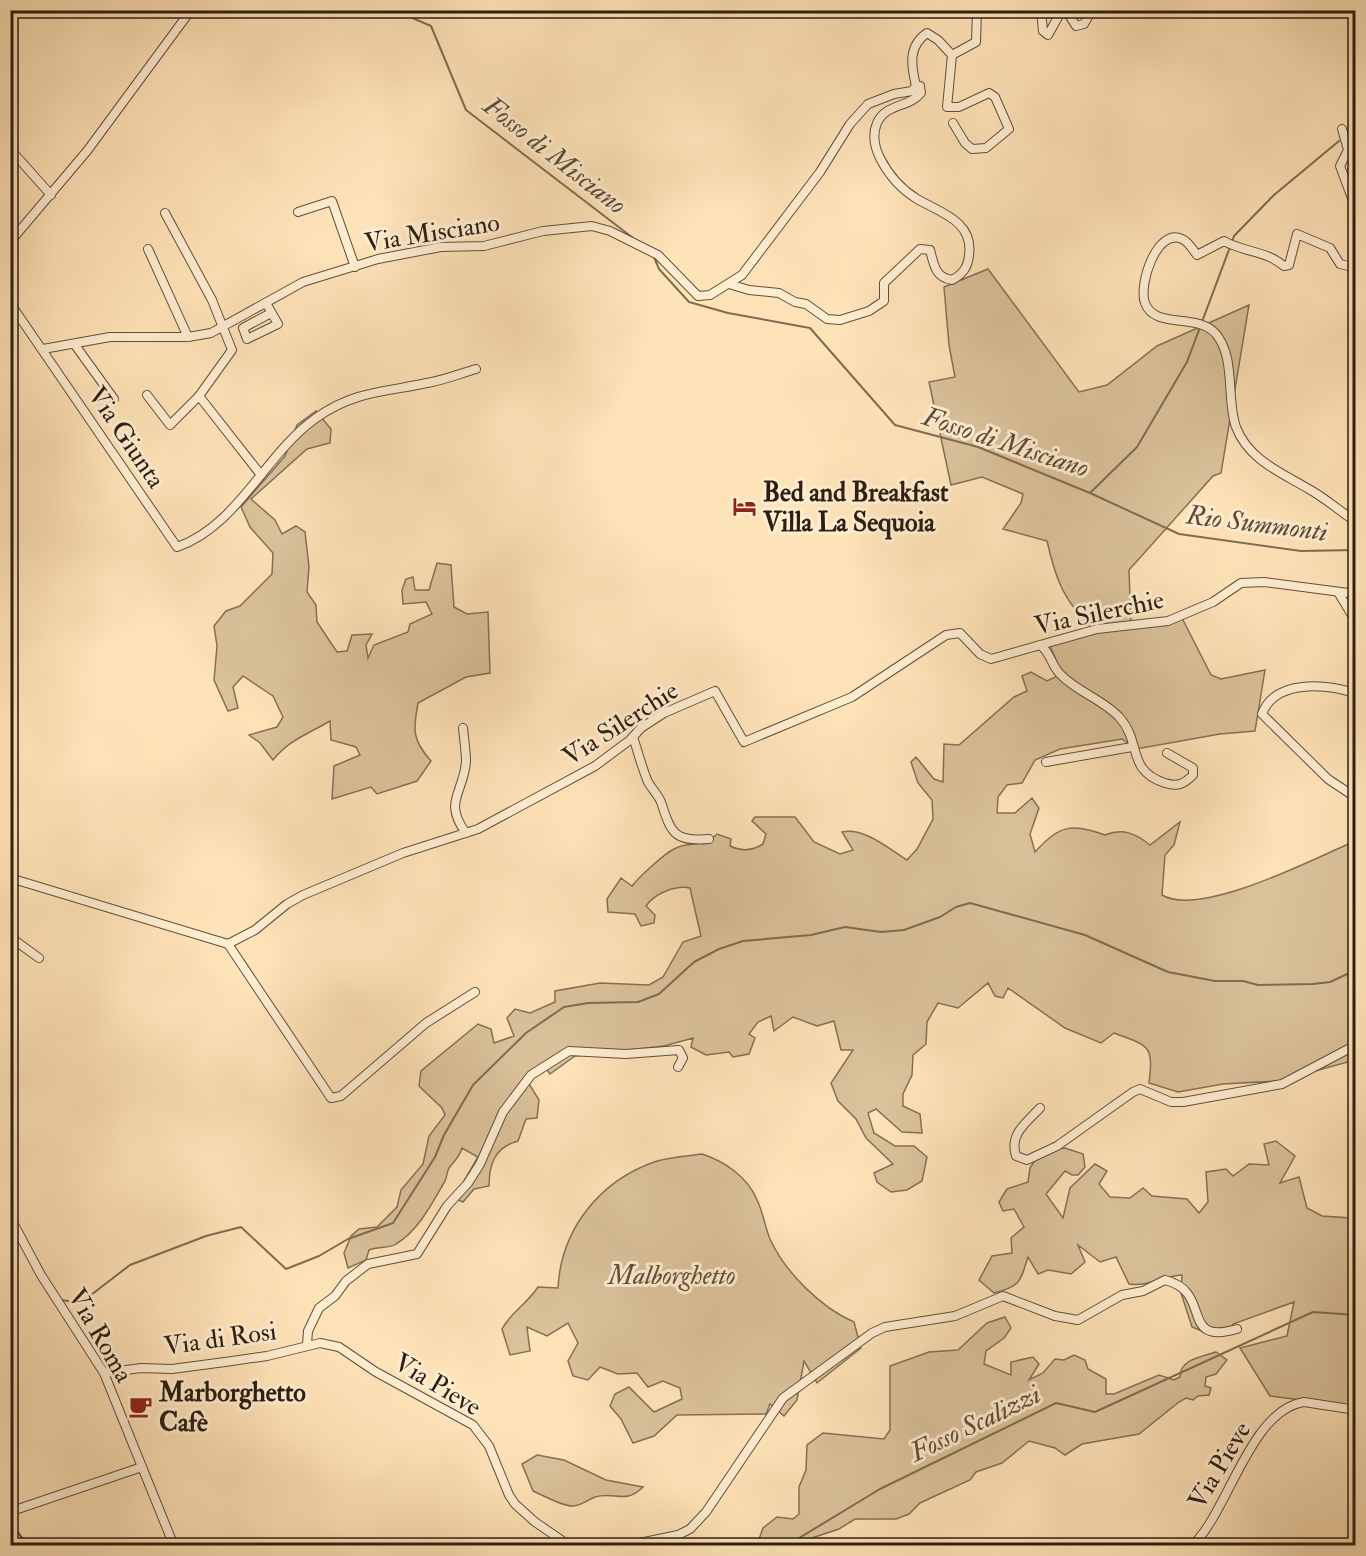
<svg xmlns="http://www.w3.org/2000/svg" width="1366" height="1556" viewBox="0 0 1366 1556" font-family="'IM FELL Double Pica',serif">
<rect width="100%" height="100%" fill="#ffe3b8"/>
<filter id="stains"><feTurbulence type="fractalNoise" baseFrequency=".00333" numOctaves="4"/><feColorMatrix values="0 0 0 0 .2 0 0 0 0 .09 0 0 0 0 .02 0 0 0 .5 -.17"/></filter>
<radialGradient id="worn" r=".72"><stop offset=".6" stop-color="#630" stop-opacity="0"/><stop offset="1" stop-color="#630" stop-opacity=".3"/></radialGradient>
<g fill="#dbc29b" stroke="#847056" stroke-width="1.5">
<path d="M988 269 1079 392 1107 385 1157 346 1249 305 1221 473 1213 476 1129 570 1131 626 1182 618 1211 675 1221 679 1265 670 1255 731 1220 734 1136 749 1122 739 1060 749 1035 760 1022 783 1007 785 998 797 997 813H1015L1032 798 1039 808 1030 834 1035 852C1060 825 1070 823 1105 835 1123 828 1135 833 1150 845L1180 822 1174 845 1165 855 1162 895C1200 918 1316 858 1355 841V1060L1279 1081 1223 1084 1178 1092 1149 1083C1154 1044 1148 1046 1114 1033L1101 1043 1065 1028 1008 988 1003 998 995 996 988 983 958 1008 938 1003 927 1022 926 1044 913 1055 912 1075 903 1094V1106L920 1114 922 1133 902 1132 876 1109 868 1113 874 1133 895 1146H914L927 1157 922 1181 907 1190 891 1192 877 1182 874 1173 893 1164 866 1138 856 1119 838 1101 831 1083 853 1050H841L834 1021 817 1026 793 1017 774 1031 771 1016 758 1022 749 1034 755 1038 749 1054 733 1057 729 1052 706 1055 691 1047 693 1038 664 1046 575 1056 550 1074 543 1064 526 1079 539 1100 537 1118 526 1119 518 1141C495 1147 489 1164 489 1186L474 1189 463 1202 454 1198 478 1157 462 1148C459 1158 455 1160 449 1168 447 1171 447 1177 445 1181 432 1203 419 1230 396 1244 389 1249 377 1246 369 1250L366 1260 348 1268 344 1253 351 1236 359 1229 377 1227 397 1207 401 1190 423 1164 429 1136 445 1115 442 1108 419 1086 421 1071 478 1024 491 1029 494 1043 514 1036 507 1018 515 1009 530 1013 555 1002V991L600 983 649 985 663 977 683 942 701 936 690 888C676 885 655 893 646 906L655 915 654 923 641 926 635 914 608 912 607 899 621 878 632 886C639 877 664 854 674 849 692 839 699 851 717 834L731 839 730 846C742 852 752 851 763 844L766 834 752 821 755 817H795L814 842 840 854 853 850 842 832C864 827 889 849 907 860L917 849 933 819 932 800 918 783 911 762 916 757 934 779 943 782 944 744 959 745 1014 697 1027 691 1022 676 1031 672 1047 681 1062 674 1050 646 1093 629C1064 601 1056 581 1047 541L1003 529 1021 503 1023 494 982 477 951 485 929 382 955 377 949 345 944 287Z"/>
<path d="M316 411 331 429 330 443 307 449 251 499 275 520 282 534 296 526 305 532 309 567 307 592 316 605 317 622 337 652 347 651 352 635 372 634 366 645 368 658 374 645 408 632 410 624 432 614 426 602 403 604 402 590 406 579 413 577 415 590H429L437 563 451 565 454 607 467 614 488 612 490 673 466 677 418 703C413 730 412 740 431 761L417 781 377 794 371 787 332 799 334 766 360 755 356 747 331 740 330 721C308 734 289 740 273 760L260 743 249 735 277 727 283 717 273 696 243 676 233 687 238 708 228 711 214 680 217 646 214 626 226 611 240 606 272 574 273 553 250 527 241 507 285 456 297 425Z"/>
<path d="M1276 1141 1295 1156 1280 1183 1299 1177 1307 1208 1322 1216 1351 1218 1355 1222V1407L1270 1396 1240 1348 1287 1336 1294 1302 1233 1324 1227 1334H1209L1192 1327 1181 1293 1182 1275C1162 1276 1148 1287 1129 1284L1116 1257 1100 1262 1078 1245 1085 1262 1071 1274 1048 1270 1038 1274 1028 1257C1020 1282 1021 1286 994 1293L979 1280 992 1256 1012 1253 1011 1238 1024 1227 1014 1209 1003 1211 999 1202 1007 1189 1028 1182 1030 1168 1040 1152 1065 1148 1083 1154 1085 1167 1078 1175H1072L1065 1171 1046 1194 1063 1218 1070 1188 1095 1164 1107 1171 1099 1184 1110 1197 1130 1198 1143 1188 1152 1196 1187 1199 1199 1213 1208 1202 1206 1172 1226 1169 1233 1176 1249 1164 1269 1165 1264 1144Z"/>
<path d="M702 1154C724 1161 748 1177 757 1200 763 1212 765 1227 770 1239 785 1272 821 1308 854 1322L861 1348 817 1383 804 1361 797 1400 784 1416 770 1404 766 1414 677 1415 654 1436 633 1443 621 1419 610 1406 615 1394 629 1387 654 1412 682 1399 680 1388 663 1381 648 1387 637 1373 618 1374 600 1367 588 1380 573 1376 568 1361 578 1343 568 1323 547 1336 527 1327 530 1351 510 1355 502 1329C511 1312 527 1304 538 1287L558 1288C561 1229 600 1180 657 1161 671 1157 687 1156 702 1154Z"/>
<path d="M1005 1317 1011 1328 1004 1338 986 1351 984 1364 1011 1375V1362L1033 1357 1039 1364 1029 1380 1043 1373 1055 1359 1064 1360 1074 1355 1085 1360 1088 1369 1106 1379V1394H1114L1159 1375 1174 1380 1180 1377C1180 1359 1201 1357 1216 1352L1227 1360 1216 1374 1206 1377 1205 1386 1211 1388 1209 1395 1198 1396 1193 1400 1186 1398 1179 1402 1139 1434 1082 1444 1065 1455 1055 1448 1029 1441 1002 1463 976 1472 970 1480 920 1503 909 1514 896 1519H855L839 1529 812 1538 807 1545H747H757L763 1528 777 1517 793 1519 799 1514V1487L806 1470 807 1445 823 1433 884 1439 890 1430V1366L929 1352 958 1350 987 1323Z"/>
<path d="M537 1455 564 1460 606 1480 643 1487C625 1505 615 1491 595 1497 588 1500 580 1506 573 1506 564 1507 542 1495 533 1491L522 1464Z"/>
</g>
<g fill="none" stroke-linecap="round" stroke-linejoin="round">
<g stroke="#7f6c53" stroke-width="2">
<path d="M394 10 431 26 466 110 633 238"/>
<path d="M1352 131 1356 128"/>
<path d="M1232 242 1234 236 1274 195 1339 141"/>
<path d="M654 257 659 269 689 302 728 313 810 328 895 425 978 447 1090 493 1137 447 1187 362 1230 247"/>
<path d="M1090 493 1179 534 1301 551 1356 550"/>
<path d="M61 1300 75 1302 87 1298 130 1265 206 1236 241 1227 286 1269 319 1256 348 1239 393 1223 435 1157 444 1135 473 1085 526 1033 564 1007 588 1003 638 1002 659 994 694 962 719 949 743 941 811 935 845 927 881 932 904 930 940 917 956 907 970 903 1085 935 1168 972 1215 981H1243L1258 985 1313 984 1330 982 1356 970"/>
<path d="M786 1546 880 1489 1056 1403 1095 1412 1313 1312 1356 1315"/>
</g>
<defs>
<g id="minor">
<path d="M1041 10 1043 31 1048 35 1062 10"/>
<path d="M1066 10 1076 26 1084 24 1092 10"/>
<path d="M952 55 947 107H959L989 93 995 97 1009 129 986 148 972 149 965 143 953 123"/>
<path d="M1342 129 1348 150 1340 166 1356 209"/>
<path d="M10 149 51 195"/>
<path d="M298 212 332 201 355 267"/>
<path d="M10 242 87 151 191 10"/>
<path d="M148 249 188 337"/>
<path d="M1356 273 1353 267 1340 264 1330 248 1297 234 1289 265 1284 266C1267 251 1243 252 1224 241L1197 255C1193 250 1188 241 1182 239 1157 227 1138 285 1145 303 1155 330 1197 312 1216 334 1236 358 1226 399 1236 427 1248 459 1280 472 1307 488 1322 496 1335 507 1349 517L1356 519"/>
<path d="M729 284 749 290 779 293 795 302 806 304 827 319 840 320 869 311 884 301V283L920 249 930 250C934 265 935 277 952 280 963 274 968 267 969 255 974 221 939 212 917 199 901 189 888 174 880 158 874 146 872 135 877 123 886 103 909 108 921 93L920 86H916"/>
<path d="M10 303 177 547C238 526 265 454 316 418 355 390 388 392 432 382 447 379 462 373 476 369"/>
<path d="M266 303 278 324 247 339 243 328 271 313"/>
<path d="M75 345 114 399"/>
<path d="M43 349 110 337H188L211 333 303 282 378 259 441 247 484 246 543 231 592 226 610 231 658 255 698 296 710 295 742 275 820 172 850 124 868 104 894 94 912 91 916 86C911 65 908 46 927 33L938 40 952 55 976 42 977 10"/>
<path d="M147 395 170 425 199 396 232 350 212 300 165 213"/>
<path d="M199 396 261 475"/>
<path d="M1338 592 1356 622"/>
<path d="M1040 645C1051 653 1051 665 1060 674 1077 692 1104 700 1120 718 1142 743 1126 770 1165 783 1178 787 1184 784 1193 775V768L1167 753"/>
<path d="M1356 686 1353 703 1356 709"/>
<path d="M463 728C464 739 466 751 466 762 463 794 443 802 466 833"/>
<path d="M633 737C638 752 642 768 648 782 652 789 658 795 661 802 671 832 673 842 709 839"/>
<path d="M1046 762 1132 747"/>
<path d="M1352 795 1328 779 1262 714C1275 679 1326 684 1354 693"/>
<path d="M10 878 228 944"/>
<path d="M10 937 39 958"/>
<path d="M228 944 255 930 287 904 303 895 403 853 478 829 595 766 630 740 641 728 664 713 715 691 744 742 852 697 946 635 960 633 980 654 991 659 1097 629 1168 621 1213 602 1241 583 1264 582 1356 594"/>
<path d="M228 944 331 1098 341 1096 426 1023 475 992"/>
<path d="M1040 1108C1026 1123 1009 1134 1016 1156L1027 1160 1057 1146 1133 1092 1140 1089 1171 1102H1183L1282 1084 1356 1045"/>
<path d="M10 1217 41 1275 104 1373 174 1546"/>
<path d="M307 1344 308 1331 319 1308 335 1296 346 1281 368 1264 417 1254 447 1206 468 1183 480 1164 503 1112 531 1075 569 1051 626 1054 679 1050 683 1058 678 1067"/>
<path d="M104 1373 141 1368 172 1369 225 1362 267 1356 320 1343 339 1347 376 1372 473 1425 489 1446 509 1495 515 1504 535 1522 570 1546"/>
<path d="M12 1511 142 1467"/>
<path d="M625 1546 678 1535 690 1529 706 1512 783 1398 872 1333 885 1327 955 1316 1003 1296 1055 1316 1078 1320 1122 1295 1143 1291 1165 1280C1214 1292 1178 1346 1237 1329"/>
<path d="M1192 1546C1229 1511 1250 1410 1304 1402L1356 1410"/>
<path d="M1352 1546 1356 1518"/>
</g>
<path id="major" d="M10 1531 21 1546"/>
</defs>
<use href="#minor" stroke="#614f3a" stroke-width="10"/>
<use href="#major" stroke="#2c1e10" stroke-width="13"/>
<use href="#minor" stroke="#ffedd1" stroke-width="8"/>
<use href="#major" stroke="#ffe3b8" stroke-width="10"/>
</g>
<defs>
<symbol id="hotel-bare" viewBox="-9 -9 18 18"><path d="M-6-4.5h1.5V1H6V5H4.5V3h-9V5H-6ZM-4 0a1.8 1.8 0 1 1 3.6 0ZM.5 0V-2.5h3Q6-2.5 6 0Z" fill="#8f2418" stroke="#ffedd1" stroke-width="2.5" paint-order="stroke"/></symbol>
<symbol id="cafe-bare" viewBox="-9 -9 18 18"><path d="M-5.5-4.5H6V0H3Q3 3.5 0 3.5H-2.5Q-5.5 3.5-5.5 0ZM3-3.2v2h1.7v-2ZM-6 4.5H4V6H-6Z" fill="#8f2418" stroke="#ffedd1" stroke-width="2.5" paint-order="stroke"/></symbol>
</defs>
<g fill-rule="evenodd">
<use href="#hotel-bare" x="728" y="490" width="33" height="33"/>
<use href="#cafe-bare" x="124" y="1390" width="33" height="33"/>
</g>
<g text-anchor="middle" stroke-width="6" stroke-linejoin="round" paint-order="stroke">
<g font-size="26" fill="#2c1e10" stroke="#ffedd1">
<text transform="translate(432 232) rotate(-9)" y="9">Via Misciano</text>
<text transform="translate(127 437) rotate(56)" y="9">Via Giunta</text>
<text transform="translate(1099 612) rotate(-12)" y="9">Via Silerchie</text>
<text transform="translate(620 723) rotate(-33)" y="9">Via Silerchie</text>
<text transform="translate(101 1335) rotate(60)" y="9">Via Roma</text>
<text transform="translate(220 1338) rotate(-8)" y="9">Via di Rosi</text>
<text transform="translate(438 1384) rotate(31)" y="9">Via Pieve</text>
<text transform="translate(1219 1465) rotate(-59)" y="9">Via Pieve</text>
</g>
<g font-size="26" font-weight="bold" fill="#2c1e10" stroke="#ffedd1" text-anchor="start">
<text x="763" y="501">Bed and Breakfast<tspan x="763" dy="30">Villa La Sequoia</tspan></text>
<text x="159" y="1401">Marborghetto<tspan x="159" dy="30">Cafè</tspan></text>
</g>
<g font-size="26" font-style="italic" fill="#614f3a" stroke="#ffedd1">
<text x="672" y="1284">Malborghetto</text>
</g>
<g font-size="27" font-style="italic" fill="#5d4c37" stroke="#ffedd1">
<text transform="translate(555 155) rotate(38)" y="9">Fosso di Misciano</text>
<text transform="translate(1006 442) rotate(18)" y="9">Fosso di Misciano</text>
<text transform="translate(1257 523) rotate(7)" y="9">Rio Summonti</text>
<text transform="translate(975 1423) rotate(-26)" y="9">Fosso Scalizzi</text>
</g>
</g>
<rect width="1366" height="1556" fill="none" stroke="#ffe3b8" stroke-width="36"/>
<rect x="12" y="12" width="1342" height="1532" fill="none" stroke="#2c1e10" stroke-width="3"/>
<rect x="18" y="18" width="1330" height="1520" fill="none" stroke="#2c1e10" stroke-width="1.5"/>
<rect width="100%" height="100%" filter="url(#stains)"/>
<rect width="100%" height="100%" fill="url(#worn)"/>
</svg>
